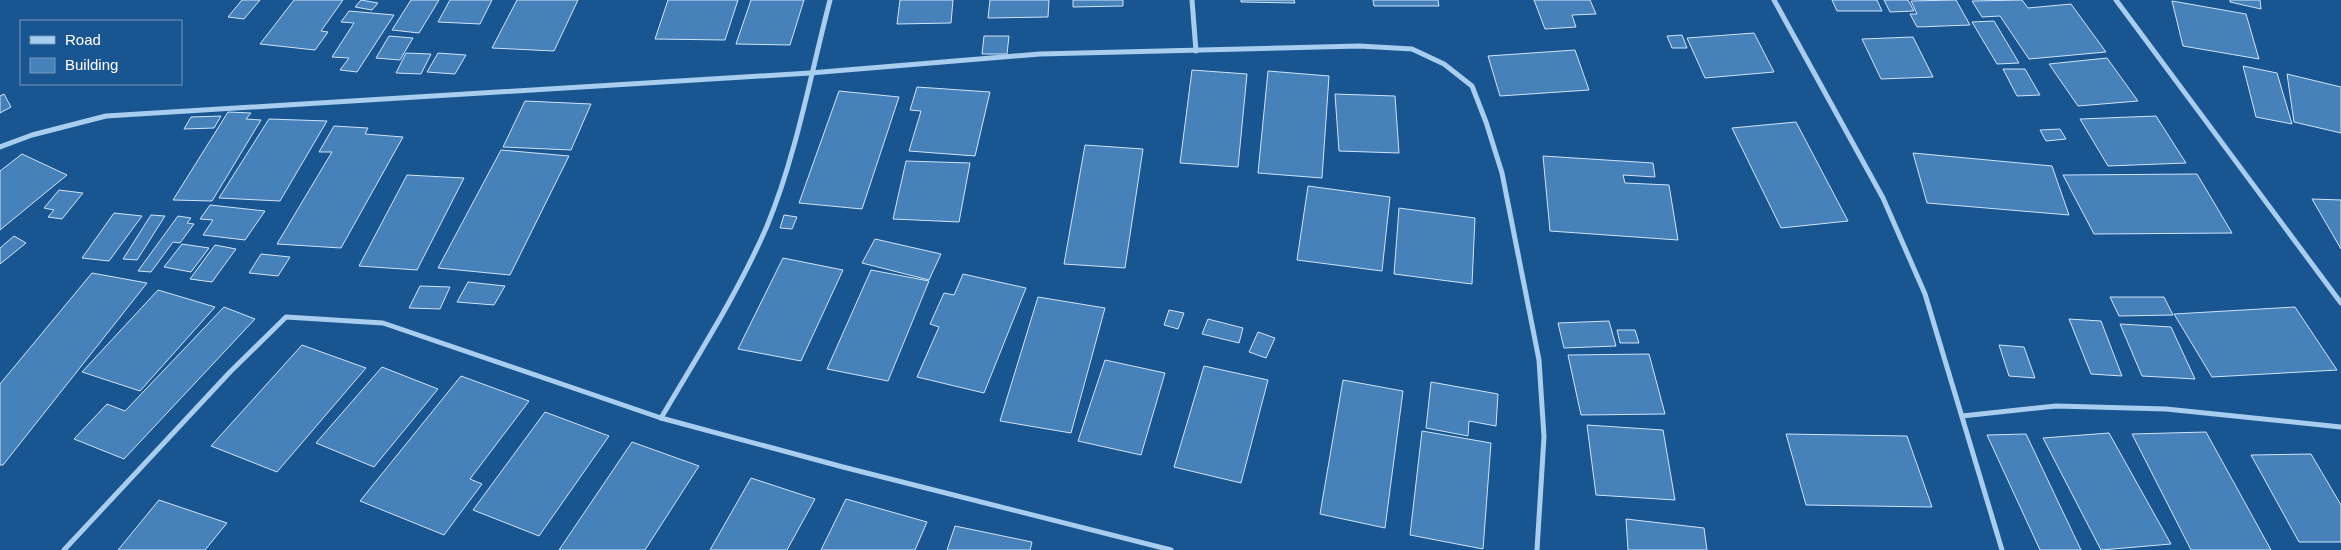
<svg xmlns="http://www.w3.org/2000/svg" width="2341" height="550" viewBox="0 0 2341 550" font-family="Helvetica,sans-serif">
<rect width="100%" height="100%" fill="#195591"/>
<g fill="#4681ba" stroke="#cee5fb">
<path d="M242 0H260L244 19 228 17Z"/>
<path d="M294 0H343L321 31 328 32 315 50 260 44Z"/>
<path d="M361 0 378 3 372 10 355 7Z"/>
<path d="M411 0H439L419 33 392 30Z"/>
<path d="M450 0H492L480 24 438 22Z"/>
<path d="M517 0H578L554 51 492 48Z"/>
<path d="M668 0H738L725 40 655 39Z"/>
<path d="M751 0H804L790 45 736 44Z"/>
<path d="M900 0H953L951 23 897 24Z"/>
<path d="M990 0H1049L1048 17 988 18Z"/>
<path d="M1073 0H1123V6L1073 7Z"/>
<path d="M1241 0H1294L1295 3 1241 2Z"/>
<path d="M1373 0H1438L1439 6H1374Z"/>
<path d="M1534 0H1590L1596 14 1572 15 1576 27 1545 29Z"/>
<path d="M1832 0H1877L1882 11H1837Z"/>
<path d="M1884 0H1908L1914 11 1890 12Z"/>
<path d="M1956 0 1970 25 1917 27 1910 14H1917L1911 1Z"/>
<path d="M2022 0 2028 8 2071 4 2106 52 2029 59 2000 16 1982 17 1972 1Z"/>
<path d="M2230 0H2260L2261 9 2230 2Z"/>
<path d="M2172 1 2246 14 2259 59 2183 46Z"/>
<path d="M349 11 394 15 357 72 340 70 349 58 332 57 354 23 341 22Z"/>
<path d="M1994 21 2019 63 1997 64 1972 22Z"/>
<path d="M1754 33 1774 72 1705 78 1687 38Z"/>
<path d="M1682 35 1687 48H1672L1667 36Z"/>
<path d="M389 36 413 38 400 60 376 58Z"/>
<path d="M984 36H1009L1007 54H982Z"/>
<path d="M1913 37 1933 77 1881 79 1862 39Z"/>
<path d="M1575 50 1589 90 1500 96 1488 56Z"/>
<path d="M406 53 431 54 421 74 396 73Z"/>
<path d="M438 53 466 55 455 74 427 72Z"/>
<path d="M2107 58 2138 101 2078 106 2049 64Z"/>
<path d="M2243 66 2277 73 2292 124 2256 117Z"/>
<path d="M2003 69H2025L2040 95 2017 96Z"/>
<path d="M1192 70 1247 74 1238 167 1180 163Z"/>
<path d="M1268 71 1329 76 1322 178 1258 173Z"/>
<path d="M2287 74 2341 87V133L2294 122Z"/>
<path d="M917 87 990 92 975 156 909 151 921 111 910 110Z"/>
<path d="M839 91 899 97 862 209 799 203Z"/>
<path d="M4 94 11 107 0 113V96Z"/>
<path d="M1335 94 1395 96 1399 153 1339 151Z"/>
<path d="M525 101 591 104 571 150 503 147Z"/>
<path d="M228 112 251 113 246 119 261 120 212 201 173 200Z"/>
<path d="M221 116 214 128 184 129 191 117Z"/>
<path d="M2156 116 2186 163 2108 166 2080 119Z"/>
<path d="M269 119 327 121 280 201 219 198Z"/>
<path d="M1796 122 1848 221 1781 228 1732 128Z"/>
<path d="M334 126 368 128 365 134 403 137 341 248 277 244 332 152H319Z"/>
<path d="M2060 129 2066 139 2046 141 2040 130Z"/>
<path d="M1085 145 1143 149 1125 268 1064 264Z"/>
<path d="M501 150 569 156 510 275 438 268Z"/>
<path d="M1913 153 2052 166 2069 215 1927 203Z"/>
<path d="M22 154 67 175 0 230V171Z"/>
<path d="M1543 156 1653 163 1655 177 1623 175 1625 183 1669 185 1678 240 1550 231Z"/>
<path d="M906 161 970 163 959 222 893 219Z"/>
<path d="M2197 174 2232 233 2094 234 2063 175Z"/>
<path d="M407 175 464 178 417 270 359 266Z"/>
<path d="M1308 186 1390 197 1382 271 1297 260Z"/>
<path d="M59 190 83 193 62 219 48 217 54 210 44 208Z"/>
<path d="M2312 199 2341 200V249Z"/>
<path d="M210 205 265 211 245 240 203 235 213 220 200 219Z"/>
<path d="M1399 208 1475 218 1472 284 1394 274Z"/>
<path d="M114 213 142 216 109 261 82 258Z"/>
<path d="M151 215 165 216 137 260 123 259Z"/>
<path d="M784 215 797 217 792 229 780 228Z"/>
<path d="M178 216 191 218 187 223 194 224 180 243 173 242 151 272 138 271Z"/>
<path d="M14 236 26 243 0 264V248Z"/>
<path d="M875 239 941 254 929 280 862 263Z"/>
<path d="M182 244 209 248 191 272 164 267Z"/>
<path d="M215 245 236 249 212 282 190 279Z"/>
<path d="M261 254 290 257 278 276 249 273Z"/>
<path d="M783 258 843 270 801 361 738 349Z"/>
<path d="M871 270 929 281 888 381 827 369Z"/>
<path d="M92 273 147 283 3 465H0V384Z"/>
<path d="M963 274 1026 288 984 393 917 377 939 327 930 324 944 293 954 295Z"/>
<path d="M468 282 505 286 494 305 457 302Z"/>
<path d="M420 286 450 287 440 309 409 308Z"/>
<path d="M158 290 215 307 140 391 82 372Z"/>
<path d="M1038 297 1105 308 1071 433 1000 421Z"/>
<path d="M2110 297H2164L2173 315 2119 316Z"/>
<path d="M224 307 255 319 124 459 74 439 107 404 125 411Z"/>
<path d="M2295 307 2337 370 2212 377 2174 314Z"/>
<path d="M1169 310 1184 313 1178 329 1164 325Z"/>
<path d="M1208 319 1243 328 1239 343 1202 334Z"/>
<path d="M2069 319 2101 321 2122 376 2091 374Z"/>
<path d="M1609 321 1616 346 1564 348 1558 323Z"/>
<path d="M2120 324 2171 327 2195 379 2142 376Z"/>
<path d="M1617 330H1635L1639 343H1620Z"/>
<path d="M1258 332 1275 338 1266 358 1249 352Z"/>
<path d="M302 345 366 368 277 472 211 446Z"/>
<path d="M1999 345 2024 347 2035 378 2009 376Z"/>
<path d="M1649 354 1665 414 1581 415 1568 355Z"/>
<path d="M1105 360 1165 373 1141 455 1078 441Z"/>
<path d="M1204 366 1268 380 1241 483 1174 467Z"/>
<path d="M382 367 438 389 374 467 316 443Z"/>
<path d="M461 376 529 401 470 479 482 484 444 535 360 501Z"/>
<path d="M1343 380 1403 391 1385 528 1320 514Z"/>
<path d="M1431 382 1498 394 1496 426 1469 421 1468 436 1426 428Z"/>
<path d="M545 412 609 436 539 536 473 510Z"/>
<path d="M1587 425 1663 430 1675 500 1596 495Z"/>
<path d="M1422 431 1491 443 1483 549 1410 535Z"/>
<path d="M2206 432 2271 550H2191L2132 434Z"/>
<path d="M2109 433 2171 544 2101 550 2043 438Z"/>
<path d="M1786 434 1907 436 1932 507 1806 505Z"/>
<path d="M2026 434 2081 550H2040L1987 435Z"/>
<path d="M632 442 699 466 645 550H559Z"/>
<path d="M2311 454 2341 505V542H2299L2251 455Z"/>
<path d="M751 478 815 499 787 550H710Z"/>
<path d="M846 499 927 522 915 550H821Z"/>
<path d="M159 500 227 523 205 550H118Z"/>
<path d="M1626 519 1704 528 1707 550H1628Z"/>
<path d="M955 526 1032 542 1030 550H947Z"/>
</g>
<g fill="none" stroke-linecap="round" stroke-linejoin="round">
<g stroke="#a8cdef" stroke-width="5">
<path d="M1192 0 1196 51"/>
<path d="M1774 0 1883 198 1925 294 2002 550"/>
<path d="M2116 0 2341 303"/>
<path d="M0 147 32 135 106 116 810 73 1040 54 1359 46 1412 49 1444 64 1472 86 1486 122 1502 173 1539 360 1544 437 1537 550"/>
<path d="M1962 416 2056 406 2166 409 2341 427"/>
<path d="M661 418C698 355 738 293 767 226 796 156 811 73 830 0"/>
<path d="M64 550 230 372 286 317 383 323 661 418 843 467 1171 550"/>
</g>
</g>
<rect x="20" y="20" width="162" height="65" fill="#195591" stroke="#7599bd"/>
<rect x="30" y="36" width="25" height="8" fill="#a8cdef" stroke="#7599bd"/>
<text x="65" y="45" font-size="15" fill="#ffffff">Road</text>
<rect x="30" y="58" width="25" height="15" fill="#4681ba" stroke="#7599bd"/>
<text x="65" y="70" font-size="15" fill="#ffffff">Building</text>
</svg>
